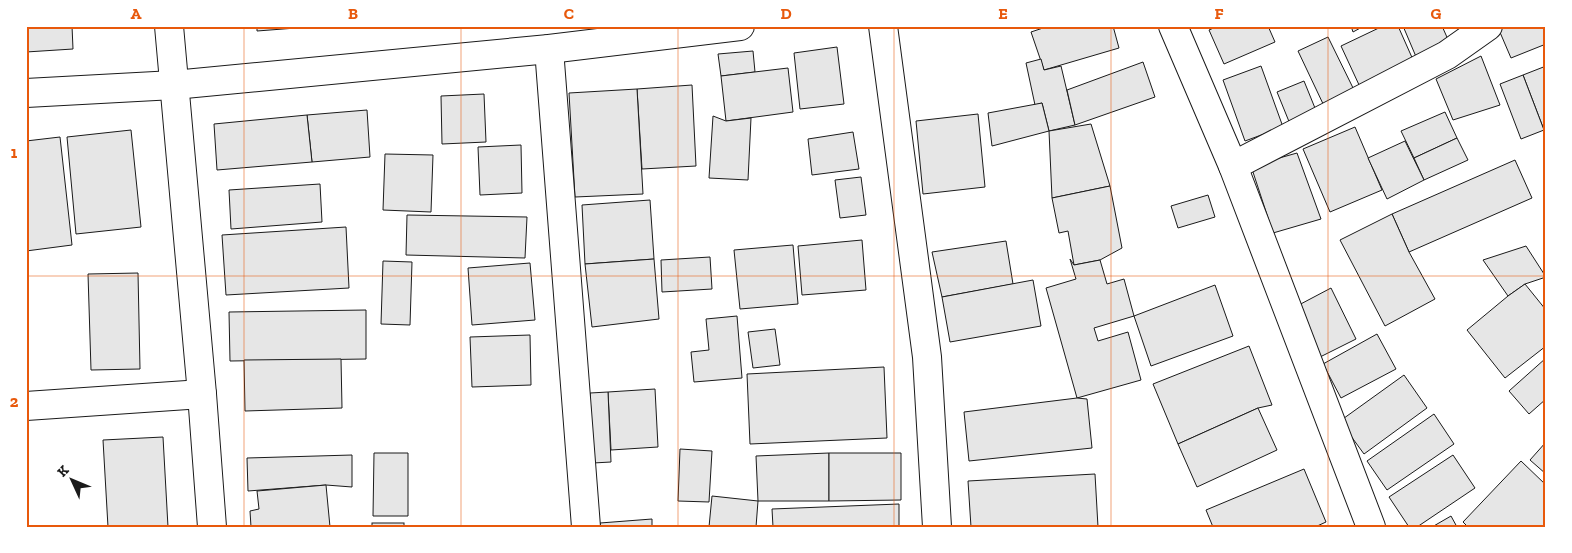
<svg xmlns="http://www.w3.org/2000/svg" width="1572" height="553" viewBox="0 0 1572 553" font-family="'Zilla Slab',serif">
<rect width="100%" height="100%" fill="#fff"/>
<g fill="#e6e6e6" stroke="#1a1a1a">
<path d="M26 26H72L73 49 26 52Z"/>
<path d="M257 26H296V28L257 31Z"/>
<path d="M1049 26H1113L1119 48 1044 70 1031 32Z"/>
<path d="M1218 26H1268L1275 42 1224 64 1209 30Z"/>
<path d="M1351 26H1364L1353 32Z"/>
<path d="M1383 26H1398L1414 62 1360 87 1341 46Z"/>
<path d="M1403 26H1442L1450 44 1417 59Z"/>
<path d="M1507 26H1546V44L1511 58 1499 30Z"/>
<path d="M1328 37 1356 94 1325 108 1298 51Z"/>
<path d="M837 47 844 104 800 109 794 53Z"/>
<path d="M753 51 755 72 721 76 718 54Z"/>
<path d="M1481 56 1500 105 1453 120 1436 79Z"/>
<path d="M1041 59 1044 70 1061 66 1075 125 1049 131 1042 103 1035 105 1026 63Z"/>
<path d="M1143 62 1155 97 1075 125 1067 90Z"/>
<path d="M1261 66 1283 127 1245 141 1223 80Z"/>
<path d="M1546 66V129L1544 130 1523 75Z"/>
<path d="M788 68 793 112 726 121 721 76Z"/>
<path d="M1523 75 1544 130 1521 139 1500 84Z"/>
<path d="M1304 81 1317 113 1290 124 1277 92Z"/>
<path d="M692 85 696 166 642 169 637 89Z"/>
<path d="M637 89 643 194 575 197 569 93Z"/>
<path d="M484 94 486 142 442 144 441 96Z"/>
<path d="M1042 103 1049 131 992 146 988 113Z"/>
<path d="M367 110 370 157 312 162 307 115Z"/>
<path d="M1445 112 1457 138 1414 158 1401 131Z"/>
<path d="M978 114 985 187 923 194 916 121Z"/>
<path d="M307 115 312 162 217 170 214 124Z"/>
<path d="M713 116 726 121 751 118 748 180 709 178Z"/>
<path d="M1091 124 1110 186 1052 198 1049 131Z"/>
<path d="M1355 127 1382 190 1330 212 1303 149Z"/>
<path d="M131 130 141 227 76 234 67 137Z"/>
<path d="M853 132 859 169 812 175 808 139Z"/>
<path d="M60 137 72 245 26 251V141Z"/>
<path d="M1457 138 1468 160 1424 180 1414 158Z"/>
<path d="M1405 141 1424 180 1387 199 1368 158Z"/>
<path d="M521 145 522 193 480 195 478 147Z"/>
<path d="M1297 153 1321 219 1273 233 1251 166Z"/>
<path d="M385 154 433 155 431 212 383 210Z"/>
<path d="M1515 160 1532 198 1409 252 1392 214Z"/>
<path d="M861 177 866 215 840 218 835 180Z"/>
<path d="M320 184 322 222 231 229 229 190Z"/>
<path d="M1110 186 1122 248 1100 260 1074 265 1068 231 1059 233 1052 198Z"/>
<path d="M1208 195 1215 217 1178 228 1171 206Z"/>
<path d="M650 200 654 259 585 264 582 205Z"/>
<path d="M1392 214 1409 252 1435 299 1385 326 1340 240Z"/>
<path d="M407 215 527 217 525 258 406 255Z"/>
<path d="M346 227 349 288 226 295 222 235Z"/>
<path d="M862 240 866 290 802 295 798 246Z"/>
<path d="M1006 241 1013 284 942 297 932 252Z"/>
<path d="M793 245 798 304 740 309 734 250Z"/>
<path d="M1526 246 1546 277 1525 284 1508 296 1483 260Z"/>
<path d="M710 257 712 289 662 292 661 260Z"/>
<path d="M654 259 659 319 592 327 585 264Z"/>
<path d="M1070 259 1074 265 1100 260 1107 284 1124 279 1134 316 1094 328 1098 341 1128 332 1141 380 1077 398 1046 288 1076 279Z"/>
<path d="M383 261 412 262 410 325 381 324Z"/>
<path d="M530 263 535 320 472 325 468 268Z"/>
<path d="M138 273 140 369 91 370 88 274Z"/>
<path d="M1033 280 1041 326 950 342 942 297Z"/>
<path d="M1525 284 1546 310V346L1505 378 1467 330 1508 296Z"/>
<path d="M1215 285 1233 336 1151 366 1134 316Z"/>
<path d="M1331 288 1356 339 1320 357 1295 307Z"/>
<path d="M366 310V359L230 361 229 312Z"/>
<path d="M737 316 742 378 694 382 691 352 709 350 706 319Z"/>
<path d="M775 329 780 365 753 368 748 332Z"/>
<path d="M1377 334 1396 369 1341 398 1323 364Z"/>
<path d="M530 335 531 385 472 387 470 337Z"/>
<path d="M1249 346 1272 405 1258 408 1178 444 1153 384Z"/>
<path d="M1546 358V399L1529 414 1509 391Z"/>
<path d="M341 359 342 408 245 411 244 360Z"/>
<path d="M884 367 887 438 750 444 747 374Z"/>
<path d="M1404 375 1427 408 1364 454 1340 421Z"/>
<path d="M655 389 658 447 611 450 608 392Z"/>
<path d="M608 392 611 462 593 463 590 393Z"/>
<path d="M1077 398 1087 399 1092 448 969 461 964 412Z"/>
<path d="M1258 408 1277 450 1197 487 1178 444Z"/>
<path d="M1434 414 1454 444 1387 490 1367 461Z"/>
<path d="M163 437 168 527H108L103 440Z"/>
<path d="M1546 442V474L1530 460Z"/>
<path d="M680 449 712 451 709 502 678 501Z"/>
<path d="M374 453H408V516H373Z"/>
<path d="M829 453V501H758L756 456Z"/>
<path d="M829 453H901V500L829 501Z"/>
<path d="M352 455V487L326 485 248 491 247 458Z"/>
<path d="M1453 455 1475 488 1417 527H1409L1389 497Z"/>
<path d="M1521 461 1546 485V527H1468L1463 522Z"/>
<path d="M1304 469 1326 522 1315 527H1213L1206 510Z"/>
<path d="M1095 474 1098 527H971L968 481Z"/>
<path d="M326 485 330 527H251L250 511 259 509 257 491Z"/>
<path d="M712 496 758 501 756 527H709Z"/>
<path d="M899 504V527H773L772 509Z"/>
<path d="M1451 516 1457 527H1432Z"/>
<path d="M652 519V527H600V523Z"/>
<rect x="372" y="523" width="32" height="4"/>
</g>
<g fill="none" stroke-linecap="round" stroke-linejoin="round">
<defs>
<g id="minor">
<path d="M169 26 202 394 212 527"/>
<path d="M883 26 927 357 937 527"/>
<path d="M1173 26 1233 166 1371 527"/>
<path d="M549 49 586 527"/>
<path d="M26 93 174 85 549 49 740 26"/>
<path d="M1233 166 1447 55 1488 26"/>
<path d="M26 406 202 394"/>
</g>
</defs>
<use href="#minor" stroke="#1a1a1a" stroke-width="30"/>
<use href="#minor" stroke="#fff" stroke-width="28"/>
</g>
<path fill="none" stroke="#e8590c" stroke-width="1" stroke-opacity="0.55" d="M244 26V527M461 26V527M678 26V527M894 26V527M1111 26V527M1328 26V527M26 276H1546"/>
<rect width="1572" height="553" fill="none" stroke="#ffffff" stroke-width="55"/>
<g transform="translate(72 480) rotate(314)" stroke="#ffffff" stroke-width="4" paint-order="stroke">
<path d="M0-4L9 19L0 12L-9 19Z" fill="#1a1a1a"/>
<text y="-8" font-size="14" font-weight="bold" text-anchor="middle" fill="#1a1a1a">K</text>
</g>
<rect x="28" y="28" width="1516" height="498" fill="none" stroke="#e8590c" stroke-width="2"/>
<g font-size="16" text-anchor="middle" font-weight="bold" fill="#e8590c">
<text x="136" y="19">A</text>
<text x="353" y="19">B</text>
<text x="569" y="19">C</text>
<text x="786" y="19">D</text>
<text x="1003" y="19">E</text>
<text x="1219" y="19">F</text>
<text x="1436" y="19">G</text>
<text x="14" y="158">1</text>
<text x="14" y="407">2</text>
</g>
</svg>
